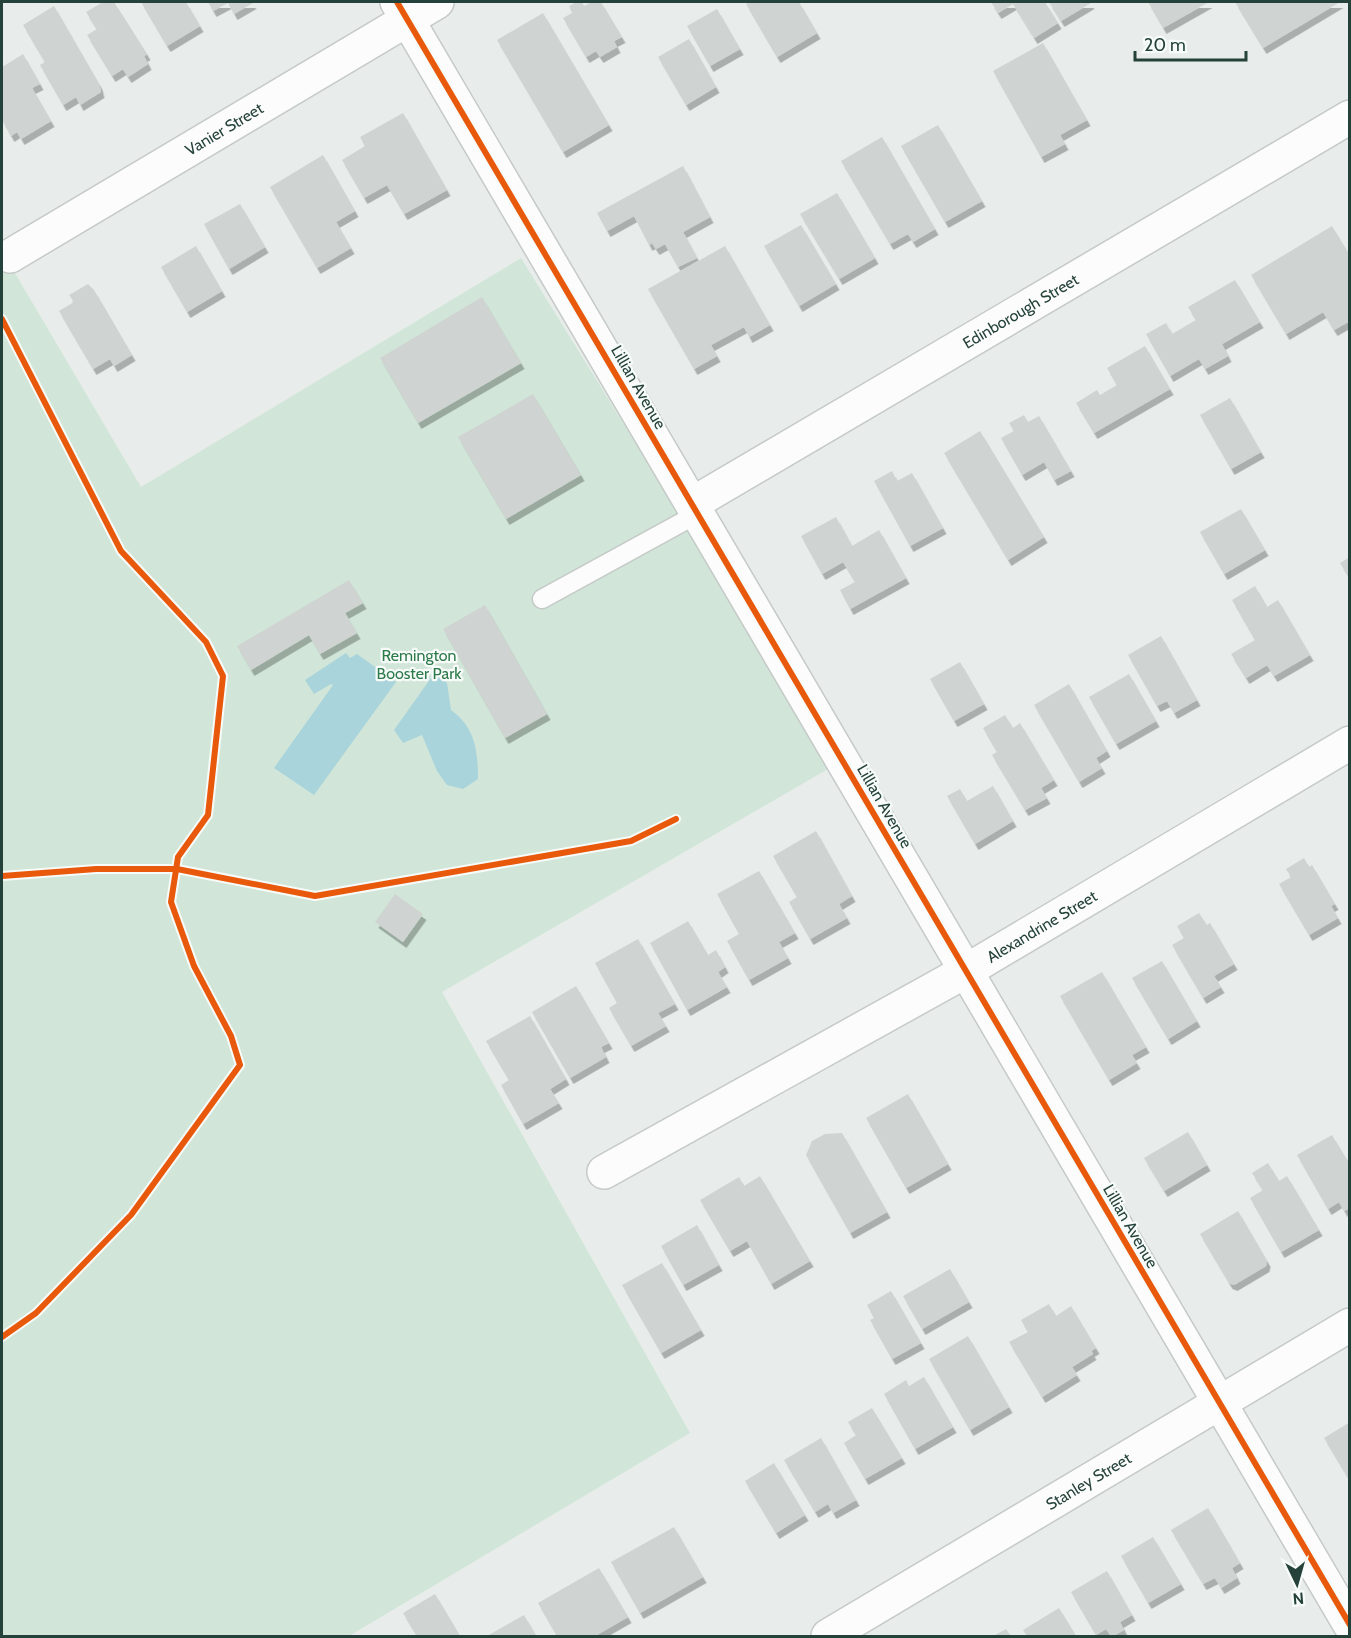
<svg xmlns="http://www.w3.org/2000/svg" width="1351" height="1638" viewBox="0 0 1351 1638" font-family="Cabin,sans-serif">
<defs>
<filter id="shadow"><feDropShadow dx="3.5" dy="6" stdDeviation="0" flood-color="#0004"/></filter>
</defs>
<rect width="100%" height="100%" fill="#e8edeb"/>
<path fill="#d1e6d8" d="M2 251 141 487 521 258 835 765 442 992 690 1433 349 1636H2Z"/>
<g fill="#a9d4db">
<path d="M346 653 350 658 357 654 396 682 314 795 274 768 333 685 331 684 314 694 305 680Z"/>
<path d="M439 676 447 683 451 710C475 727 478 751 478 779L463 789 447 785 437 771 422 735 403 743 394 730 431 678Z"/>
</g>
<g fill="#cfd4d2" filter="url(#shadow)">
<path d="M103 2H114L147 54 144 56 148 64 128 77 123 69 112 76 87 35 97 29 86 12Z"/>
<path d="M141 2H186L200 26 167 46Z"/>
<path d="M208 2H252L253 3 234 14 228 3 213 11Z"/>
<path d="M577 2H582L584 6 592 2H601L622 37 614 41 617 47 600 57 596 51 586 57 563 18 572 13 569 6Z"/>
<path d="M751 2H799L817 33 777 57 746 4Z"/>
<path d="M991 2H1045L1058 23 1034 38 1013 4 998 13Z"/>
<path d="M1049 2H1090L1091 3 1061 21Z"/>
<path d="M1148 2H1209L1163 28Z"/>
<path d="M1235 2H1340L1263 48Z"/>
<path d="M54 6 99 84 101 92 80 105 76 97 63 105 40 65 45 62 23 25Z"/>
<path d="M717 9 740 49 710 66 687 26Z"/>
<path d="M543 13 609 125 563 152 497 40Z"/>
<path d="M689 39 716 87 686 105 658 57Z"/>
<path d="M1043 43 1087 120 1060 135 1065 144 1041 157 993 71Z"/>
<path d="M23 54 40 84 32 88 51 121 21 139 17 132 11 136 2 120V67Z"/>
<path d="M403 113 447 190 404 214 387 185 364 198 342 160 365 146 360 137Z"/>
<path d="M938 125 982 201 945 222 901 146Z"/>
<path d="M882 137 935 229 913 242 908 234 890 244 841 161Z"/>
<path d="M323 155 355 211 336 222 351 248 317 268 270 187Z"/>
<path d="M683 166 710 217 683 232 697 258 678 267 665 244 656 249 652 243 649 245 634 216 607 231 597 213Z"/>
<path d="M837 193 875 258 839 279 800 214Z"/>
<path d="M240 204 265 247 229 269 204 224Z"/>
<path d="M801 225 836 284 799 306 764 246Z"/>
<path d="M1332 226 1350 256V321L1334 330 1323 312 1286 334 1251 275Z"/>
<path d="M196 246 222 291 187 312 161 267Z"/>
<path d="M725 246 770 325 749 337 744 327 711 345 717 356 694 369 648 289Z"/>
<path d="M1235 280 1260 322 1222 344 1228 356 1205 369 1199 359 1170 376 1146 334 1166 323 1172 334 1196 320 1188 307Z"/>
<path d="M88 284 94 290 132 355 114 366 110 359 93 369 59 311 74 302 69 295Z"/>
<path d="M482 297 521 363 418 423 380 358Z"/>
<path d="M1145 346 1170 389 1094 433 1076 403 1097 390 1100 395 1117 385 1107 368Z"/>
<path d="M533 394 581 475 506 519 458 437Z"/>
<path d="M1230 398 1261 452 1231 469 1200 415Z"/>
<path d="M1024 415 1028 422 1039 416 1071 471 1054 480 1044 462 1022 475 1001 438 1014 431 1009 423Z"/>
<path d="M980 431 1044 537 1008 560 944 453Z"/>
<path d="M892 471 897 481 912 473 943 528 910 546 874 481Z"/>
<path d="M1241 509 1265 550 1224 574 1200 532Z"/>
<path d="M836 517 852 546 879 530 906 578 850 609 840 590 855 582 843 562 822 574 801 536Z"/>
<path d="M1350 557V579L1340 563Z"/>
<path d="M349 580 363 603 345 613 357 633 320 654 309 635 251 670 237 646Z"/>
<path d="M1255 586 1267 607 1278 600 1310 655 1274 676 1267 665 1246 678 1231 654 1255 640 1232 600Z"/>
<path d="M485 605 547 714 505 738 443 629Z"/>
<path d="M1161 636 1197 700 1174 713 1167 701 1157 706 1128 655Z"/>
<path d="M960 662 984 704 954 721 930 679Z"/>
<path d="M1129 674 1156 721 1116 744 1089 697Z"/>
<path d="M1069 684 1107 751 1096 758 1102 768 1079 782 1034 705Z"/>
<path d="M1005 715 1013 728 1020 723 1054 780 1041 788 1047 798 1025 810 992 755 997 752 983 728Z"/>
<path d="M993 786 1013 821 975 844 947 796 960 789 967 801Z"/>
<path d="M816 831 852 896 839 904 847 918 810 939 789 902 797 897 773 856Z"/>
<path d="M1304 858 1309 867 1312 865 1335 904 1331 906 1338 918 1309 935 1279 884 1291 877 1286 869Z"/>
<path d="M759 871 795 933 779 942 788 958 749 980 727 941 739 934 717 894Z"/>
<path d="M395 894 423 914 403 942 375 922Z"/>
<path d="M1199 913 1207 925 1210 923 1234 964 1214 976 1221 987 1203 998 1172 945 1184 938 1177 926Z"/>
<path d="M688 921 708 955 716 950 725 967 718 972 727 987 687 1010 650 943Z"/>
<path d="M638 939 675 1004 658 1013 666 1026 631 1046 609 1008 617 1003 595 963Z"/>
<path d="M1162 961 1197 1021 1168 1039 1132 978Z"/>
<path d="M1102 972 1146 1047 1132 1055 1137 1063 1109 1080 1060 996Z"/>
<path d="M576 986 609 1043 601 1047 606 1057 570 1078 532 1012Z"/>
<path d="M530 1016 566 1079 550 1089 559 1103 523 1124 501 1085 509 1080 486 1041Z"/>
<path d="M908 1094 948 1164 906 1188 866 1118Z"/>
<path d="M1188 1132 1207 1165 1164 1191 1144 1158Z"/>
<path d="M842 1133 887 1212 850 1233 806 1155 812 1141 825 1134Z"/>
<path d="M1332 1135 1350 1165V1208L1344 1211 1339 1202 1328 1209 1297 1155Z"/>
<path d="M1268 1163 1279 1181 1287 1176 1319 1230 1281 1252 1250 1198 1263 1190 1252 1173Z"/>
<path d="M760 1176 810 1261 771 1284 747 1241 730 1251 700 1200 739 1177 744 1186Z"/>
<path d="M1238 1211 1267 1261 1266 1266 1234 1285 1229 1283 1200 1234Z"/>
<path d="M697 1225 719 1265 683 1285 661 1246Z"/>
<path d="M662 1263 701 1330 661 1353 622 1285Z"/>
<path d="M950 1269 969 1302 922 1329 903 1296Z"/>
<path d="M891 1291 921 1343 892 1359 870 1320 874 1318 867 1305Z"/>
<path d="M1049 1304 1056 1316 1071 1306 1096 1348 1091 1351 1093 1354 1072 1367 1077 1375 1042 1397 1009 1342 1028 1332 1021 1320Z"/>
<path d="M968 1336 1009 1407 970 1430 929 1359Z"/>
<path d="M924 1377 953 1427 915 1449 884 1394 906 1380 909 1386Z"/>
<path d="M872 1408 902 1458 865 1479 844 1443 856 1435 848 1422Z"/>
<path d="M1350 1422V1481L1324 1438Z"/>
<path d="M821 1438 856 1500 833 1513 828 1504 815 1512 784 1460Z"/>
<path d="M774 1463 805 1515 776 1533 745 1481Z"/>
<path d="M1208 1508 1240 1563 1232 1568 1237 1578 1221 1588 1215 1578 1203 1584 1171 1530Z"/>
<path d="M674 1527 703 1577 640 1613 611 1562Z"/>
<path d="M1153 1537 1181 1584 1148 1603 1121 1556Z"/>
<path d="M599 1568 628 1617 595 1636H557L538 1603Z"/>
<path d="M1107 1571 1132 1615 1120 1622 1124 1630 1113 1636H1111L1106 1629 1096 1635 1071 1592Z"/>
<path d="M435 1594 460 1636H417L403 1613Z"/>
<path d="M1059 1608 1076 1636H1027L1023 1630Z"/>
<path d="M524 1615 536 1636H487Z"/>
<path d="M1006 1629 1011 1636H993Z"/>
</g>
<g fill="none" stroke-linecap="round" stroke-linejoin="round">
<defs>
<path id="lane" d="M542 599 697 514"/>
<g id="street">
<path d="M397 2 1350 1625"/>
<path id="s1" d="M10 256 437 2"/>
<path id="s2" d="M692 504 1350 117"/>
<path id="s3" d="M604 1172 966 971 1350 743"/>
<path id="s4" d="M828 1636 1350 1325"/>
</g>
</defs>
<use href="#lane" stroke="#c5cac8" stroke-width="21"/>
<use href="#street" stroke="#c5cac8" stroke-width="36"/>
<use href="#lane" stroke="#fcfcfc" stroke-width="18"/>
<use href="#street" stroke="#fcfcfc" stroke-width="33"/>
<defs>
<g id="cycleway">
<path d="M397 2 1350 1625"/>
<path d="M2 319 121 551 206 642 223 676 208 815 178 857 171 902 194 966 231 1036 240 1065 131 1215 36 1313 2 1337"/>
<path d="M2 876 96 869H177L315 896 631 841 676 819"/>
</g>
</defs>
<use href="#cycleway" stroke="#f7fbf9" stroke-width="10"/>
<use href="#cycleway" stroke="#e8590c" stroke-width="6"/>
</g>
<g text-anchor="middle" stroke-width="4.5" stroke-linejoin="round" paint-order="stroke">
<g font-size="16" fill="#24423a" stroke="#f7fbf9">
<text dy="6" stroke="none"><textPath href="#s1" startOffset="249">Vanier Street</textPath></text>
<text dy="6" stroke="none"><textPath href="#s2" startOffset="381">Edinborough Street</textPath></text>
<text transform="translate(639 387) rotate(60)" y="6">Lillian Avenue</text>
<text transform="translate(885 806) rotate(60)" y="6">Lillian Avenue</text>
<text dy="6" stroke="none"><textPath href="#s3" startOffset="502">Alexandrine Street</textPath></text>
<text transform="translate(1131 1226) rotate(60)" y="6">Lillian Avenue</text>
<text dy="6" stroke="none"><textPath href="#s4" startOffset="303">Stanley Street</textPath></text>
</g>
<g font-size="16" fill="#2d7a4b" stroke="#f7fbf9">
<text x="419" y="661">Remington<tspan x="419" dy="18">Booster Park</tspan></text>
</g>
</g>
<rect width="1351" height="1638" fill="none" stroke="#24423a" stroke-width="6"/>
<g transform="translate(1297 1584) rotate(175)" stroke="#f7fbf9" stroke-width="4.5" paint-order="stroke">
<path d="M0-4.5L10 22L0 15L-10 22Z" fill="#24423a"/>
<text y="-9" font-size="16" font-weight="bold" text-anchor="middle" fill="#24423a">N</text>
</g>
<path d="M1135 51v9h111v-9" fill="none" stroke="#24423a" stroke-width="3"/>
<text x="1144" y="51" font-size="18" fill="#24423a" stroke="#f7fbf9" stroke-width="4.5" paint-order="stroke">20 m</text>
</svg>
